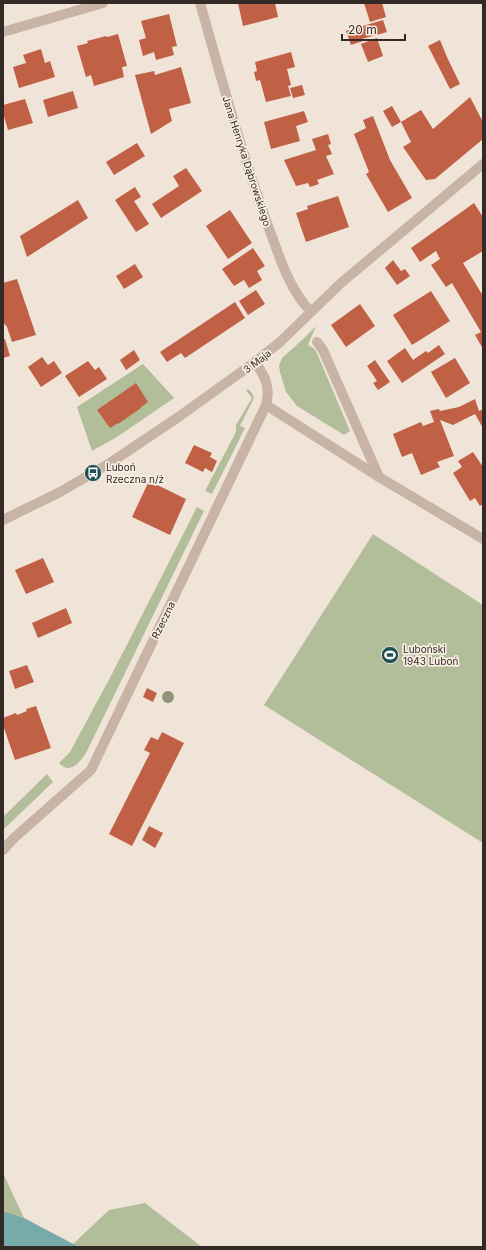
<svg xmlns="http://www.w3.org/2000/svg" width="486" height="1250" viewBox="0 0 486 1250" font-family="Inter,sans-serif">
<rect width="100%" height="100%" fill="#f0e4d8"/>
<g fill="#b2be99">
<path d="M316 326 308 345 313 348 316 351 350 431 344 435 297 406 286 392 280 372 279 366 282 358 301 341Z"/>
<path d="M143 364 174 398 117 437 92 451 77 407Z"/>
<path d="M248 389 252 393 254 398 240 426 245 428 212 494 205 491 236 432V425L252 398 246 390Z"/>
<path d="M197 507 204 511 86 753C79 763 70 775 59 763L70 752 112 674Z"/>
<path d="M373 534 483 605V843L264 705Z"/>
<path d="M47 774 53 782 3 830V817Z"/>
<path d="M3 1173 24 1218 3 1211Z"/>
<path d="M145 1203 202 1247H79L73 1244 109 1210Z"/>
</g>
<path fill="#78aaab" d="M3 1211 24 1218 79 1247H3Z"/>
<g fill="#c06045">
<path d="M238 3H275L278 17 243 26Z"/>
<path d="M364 3H382L386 17 370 22Z"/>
<path d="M169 14 177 46 172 47 174 55 156 60 154 52 143 56 139 40 146 38 141 21Z"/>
<path d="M383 20 387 32 362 39 363 41 351 45 346 31Z"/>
<path d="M118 34 127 66 122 67 124 77 94 86 91 75 86 77 77 46 88 43 87 41 106 36 107 37Z"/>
<path d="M377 38 383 56 368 62 361 44Z"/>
<path d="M440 40 447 57 460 84 450 89 428 46Z"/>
<path d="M41 49 45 63 50 61 55 77 19 88 13 67 26 63 23 55Z"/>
<path d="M291 52 295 67 287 69 291 85 288 86 291 96 266 102 260 80 256 81 254 72 257 71 255 62Z"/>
<path d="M181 67 191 103 169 109 172 121 151 134 135 75 154 71 155 75Z"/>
<path d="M302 85 305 95 293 98 290 88Z"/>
<path d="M73 91 78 108 48 117 43 100Z"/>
<path d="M470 97 483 122V139L435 179 426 180 403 147 411 142 401 122 421 110 433 129Z"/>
<path d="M25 99 33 123 8 130 3 113V105Z"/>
<path d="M392 106 401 122 392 127 383 111Z"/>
<path d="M304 111 308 122 296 126 300 141 271 149 264 122Z"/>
<path d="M373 116 390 160 412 198 388 212 366 174 369 172 354 134 366 128 363 120Z"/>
<path d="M328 134 331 144 328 145 332 154 326 156 334 174 317 180 319 184 310 187 308 183 296 186 284 160 316 150 312 139Z"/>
<path d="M137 143 145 156 114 175 106 162Z"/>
<path d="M186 168 202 191 161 218 152 204 179 186 173 176Z"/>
<path d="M135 187 141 197 134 201 149 224 136 232 115 200Z"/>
<path d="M338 196 349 227 306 242 296 213 308 209 307 206Z"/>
<path d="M78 200 88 218 27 257 20 236Z"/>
<path d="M474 203 483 217V251L463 263 483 296V349L475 335 481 332 452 283 446 287 431 265 440 259 436 251 420 262 411 248Z"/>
<path d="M230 210 252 243 228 259 206 226Z"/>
<path d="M253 248 265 266 257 271 262 280 249 288 244 280 234 286 222 269Z"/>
<path d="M393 260 401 271 405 269 410 276 397 285 385 268Z"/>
<path d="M135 264 143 277 124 289 116 276Z"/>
<path d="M17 279 36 335 12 342 7 327 3 322V283Z"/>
<path d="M256 290 265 304 248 315 239 301Z"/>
<path d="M431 291 450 321 412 345 393 315Z"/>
<path d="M235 302 245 318 185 358 181 353 167 362 160 352Z"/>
<path d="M360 304 375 326 346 347 331 325Z"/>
<path d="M5 339 10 356 3 358V340Z"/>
<path d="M439 345 445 354 402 383 387 361 405 348 413 360 426 351 428 353Z"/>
<path d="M134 350 140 360 126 370 120 360Z"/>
<path d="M42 357 48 365 54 361 62 373 41 387 28 367Z"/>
<path d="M455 358 470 383 446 398 431 372Z"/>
<path d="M375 360 390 382 378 390 373 383 377 381 367 366Z"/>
<path d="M88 361 95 370 99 367 107 379 79 397 65 376Z"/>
<path d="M136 383 148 402 141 407V408L118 424V423L110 428 97 410Z"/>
<path d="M475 399 479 411 483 409V428L475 414 453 425 440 420 454 456 437 462 440 467 421 475 412 453 402 457 393 434 421 422 423 426 434 422 430 411 439 409 440 411 459 407Z"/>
<path d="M194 445 212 453 210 457 217 461 212 472 205 468 203 472 185 463Z"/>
<path d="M473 452 483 467V504L480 506 475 498 470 501 453 473 462 467 458 461Z"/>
<path d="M149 481 186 499 170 535 132 517Z"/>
<path d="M43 558 54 582 26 594 15 570Z"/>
<path d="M66 608 72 623 38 638 32 623Z"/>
<path d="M27 665 34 682 15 689 9 671Z"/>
<path d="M147 688 157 693 153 702 143 697Z"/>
<path d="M36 706 51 748 15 760 3 725V718L16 713 17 715 27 711 26 709Z"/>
<path d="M162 732 184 743 132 846 109 834 150 753 144 750 151 737 158 740Z"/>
<path d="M149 826 163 833 155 848 142 840Z"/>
</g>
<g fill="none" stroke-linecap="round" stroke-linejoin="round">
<g stroke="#c7b4a5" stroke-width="10">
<path d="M200 3C221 77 241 151 267 223 279 255 288 288 311 312"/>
<path d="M3 32 103 3"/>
<path d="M317 342 323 350 379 477"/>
<path d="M266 405 379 477 483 539"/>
<path d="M3 520 60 492 110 463 177 418 255 362 280 342 341 283 483 164"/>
<path d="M3 850 14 838 91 770 266 405C271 388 265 376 255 362"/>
</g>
</g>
<circle fill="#919379" cx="168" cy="697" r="6"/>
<defs>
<symbol id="bus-disc" viewBox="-11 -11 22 22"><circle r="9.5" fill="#1e5052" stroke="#f8eee4"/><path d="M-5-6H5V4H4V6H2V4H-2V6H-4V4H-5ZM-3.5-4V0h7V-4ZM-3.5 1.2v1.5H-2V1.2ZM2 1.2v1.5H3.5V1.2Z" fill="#fff"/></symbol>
<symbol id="stadium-disc" viewBox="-11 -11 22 22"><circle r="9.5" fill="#1e5052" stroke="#f8eee4"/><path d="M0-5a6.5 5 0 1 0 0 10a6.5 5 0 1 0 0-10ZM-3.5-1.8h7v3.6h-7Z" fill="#fff"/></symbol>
</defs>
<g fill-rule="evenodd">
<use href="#bus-disc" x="83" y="463" width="20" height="20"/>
<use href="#stadium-disc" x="380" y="645" width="20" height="20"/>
</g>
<g text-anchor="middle" stroke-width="3.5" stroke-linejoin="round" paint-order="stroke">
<g font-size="10" fill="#332a26" stroke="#f8eee4">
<text transform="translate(247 161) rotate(72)" y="4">Jana Henryka Dąbrowskiego</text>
<text transform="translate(257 361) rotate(-37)" y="4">3 Maja</text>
<text transform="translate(163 620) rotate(-64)" y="4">Rzeczna</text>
</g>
<g font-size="10" fill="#332a26" stroke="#f8eee4" text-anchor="start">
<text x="106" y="471">Luboń<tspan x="106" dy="12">Rzeczna n/ż</tspan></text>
<text x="403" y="653">Luboński<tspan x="403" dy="12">1943 Luboń</tspan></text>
</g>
</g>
<rect width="486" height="1250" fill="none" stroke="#332a26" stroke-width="8"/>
<path d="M342 34v6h63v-6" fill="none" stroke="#332a26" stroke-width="2"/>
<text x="348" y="34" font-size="12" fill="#332a26" stroke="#f8eee4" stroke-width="3" paint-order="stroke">20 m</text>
</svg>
